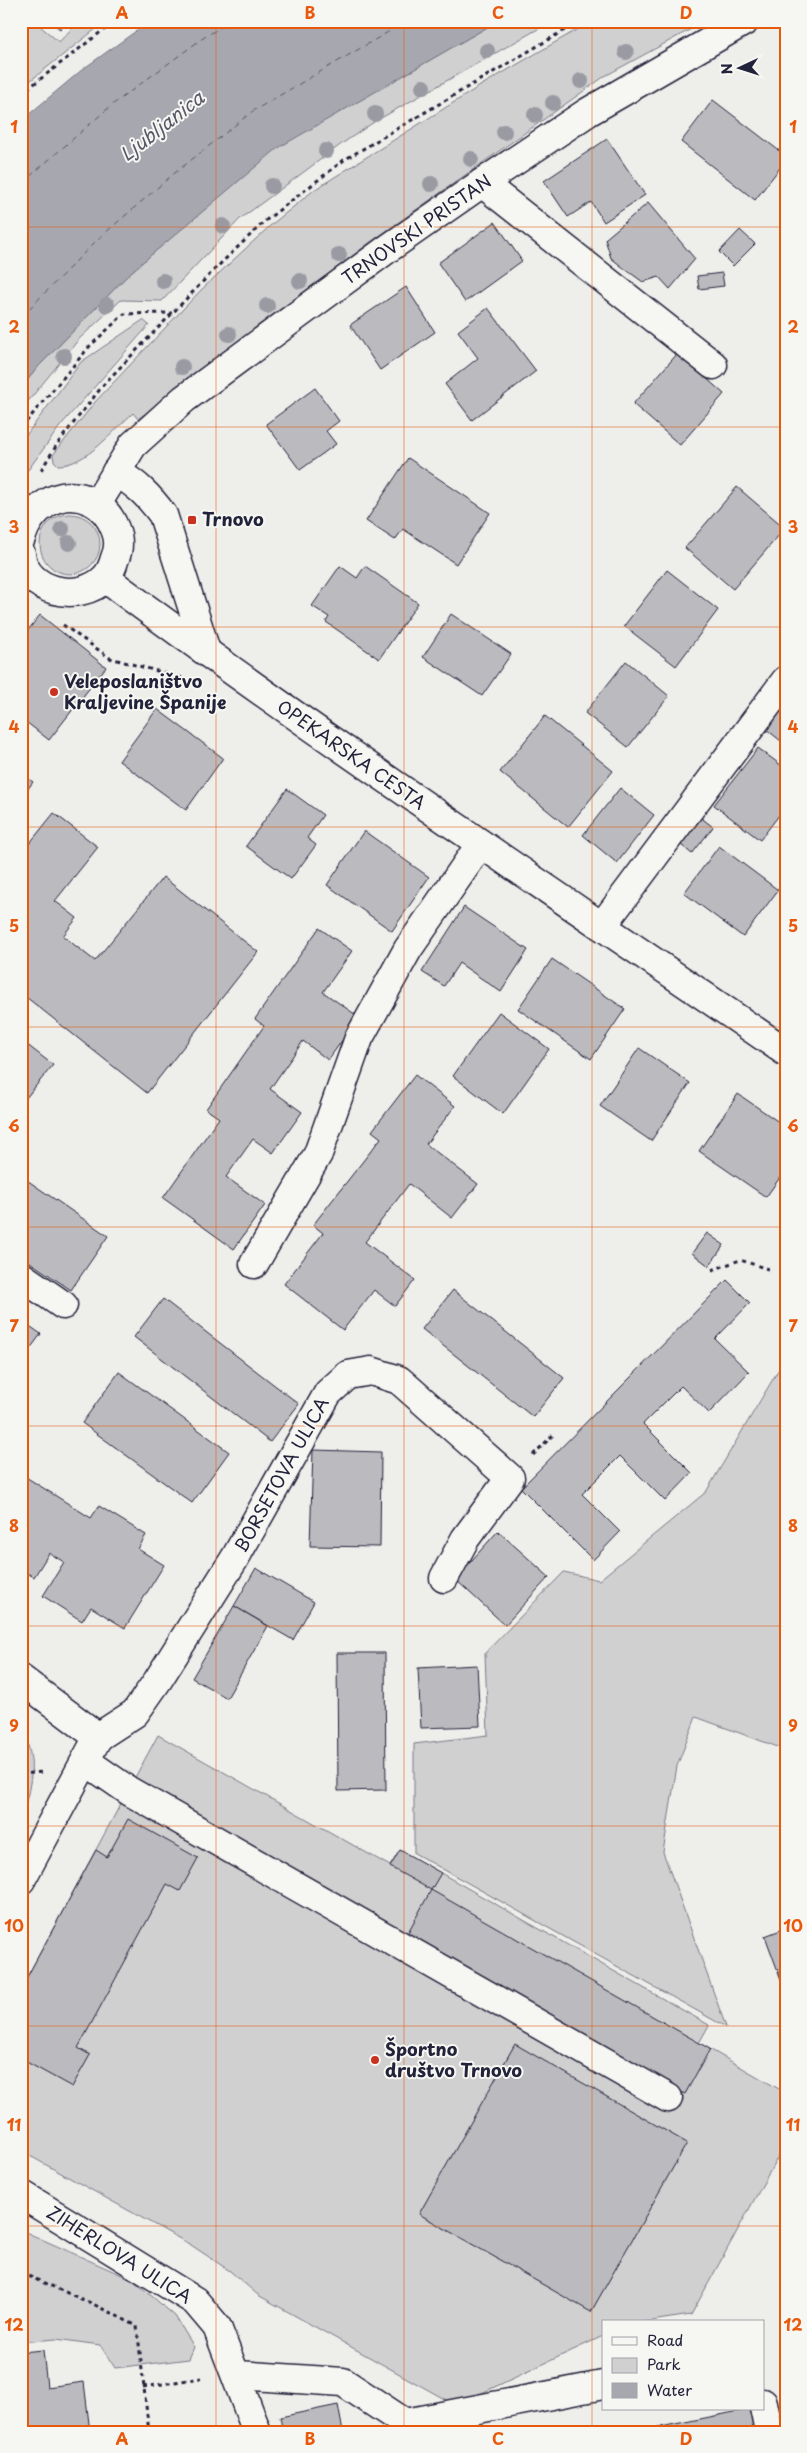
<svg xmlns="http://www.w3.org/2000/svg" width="807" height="2453" viewBox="0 0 807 2453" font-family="'Playpen Sans',sans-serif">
<rect width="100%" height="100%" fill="#eeeeeb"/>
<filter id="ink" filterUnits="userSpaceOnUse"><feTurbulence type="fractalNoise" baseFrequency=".02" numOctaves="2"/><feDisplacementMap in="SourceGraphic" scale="10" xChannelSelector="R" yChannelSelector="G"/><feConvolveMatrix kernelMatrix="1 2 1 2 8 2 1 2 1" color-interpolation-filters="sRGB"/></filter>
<g filter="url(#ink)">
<g fill="#d0d0d1" stroke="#797986">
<path d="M21 21H34L59 42 79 21H106L21 88Z"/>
<path d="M498 21H552L374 122 343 143 240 219 162 301 121 300 79 339 21 410V388L38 367 131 272 278 147Z"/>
<path d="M592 21H706L605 76 368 244 138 419 133 413C113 431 85 466 58 465L54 461 53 455 95 402 201 290 271 225 314 190 480 86Z"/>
<path d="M143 320 149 325 61 425 28 470 21 472V442L81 362Z"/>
<circle cx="70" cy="544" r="30"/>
<path d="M786 1357V1750L696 1717 677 1766 663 1852 726 2027 414 1853V1744L488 1735 485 1653 564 1572 599 1580 706 1492Z"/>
<path d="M21 1730C39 1760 30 1788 21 1819Z"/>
<path d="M158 1735 390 1866 400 1850 709 2025 699 2043 786 2093V2142L691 2315 644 2322H603V2336L469 2399 448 2401 258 2295 230 2271 191 2245 21 2151V1988Z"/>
<path d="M21 2230 133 2280 175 2316 194 2347 189 2359 115 2368 100 2345 56 2339 21 2342Z"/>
</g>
<path fill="#a7a7af" stroke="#727281" d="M150 21H498L278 148 131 272 38 367 21 388V121L83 69Z"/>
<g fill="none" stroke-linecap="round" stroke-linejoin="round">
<g stroke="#575769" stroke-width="1" stroke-dasharray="6 5" stroke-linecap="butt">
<path d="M21 184 112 105 203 38 231 21"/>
<path d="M21 317 97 240 171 176 253 111 407 21"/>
</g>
</g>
<g fill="#bbbbbf" stroke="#22223b">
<path d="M50 21H66L60 29Z"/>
<path d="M713 100 786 156V160L755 200 681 142Z"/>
<path d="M607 139 645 195 604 222 591 202 568 217 544 181Z"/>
<path d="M648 203 695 259 670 289 659 277 643 282 625 269 611 258 605 239Z"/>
<path d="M495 222 522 261 465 302 438 263Z"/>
<path d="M740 230 755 244 733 266 719 252Z"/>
<path d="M722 273 724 286 699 289 697 276Z"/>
<path d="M406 287 435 332 380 370 350 325Z"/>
<path d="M488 308 536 371 472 420 445 384 478 358 458 331Z"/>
<path d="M678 353 724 394 680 445 633 404Z"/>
<path d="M315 388 339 421 326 431 336 444 300 470 266 424Z"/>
<path d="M408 458 490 513 456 564 403 529 395 540 366 521Z"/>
<path d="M737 487 785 528 733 589 685 548Z"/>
<path d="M340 566 357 578 365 566 418 603 379 659 326 622 329 617 312 606Z"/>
<path d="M667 570 718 610 676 666 624 626Z"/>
<path d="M451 614 511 654 482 696 423 657Z"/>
<path d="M40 615 106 667 49 740 21 718V639Z"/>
<path d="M626 661 669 696 628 747 585 713Z"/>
<path d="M786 704V745L766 729Z"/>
<path d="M157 709 223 758 186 810 119 761Z"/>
<path d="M545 716 613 771 568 827 500 772Z"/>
<path d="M758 748 786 769V806L760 840 714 805Z"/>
<path d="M21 773 33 782 21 798Z"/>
<path d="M620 788 654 815 617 863 583 835Z"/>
<path d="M287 789 323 815 307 838 316 845 291 879 246 846Z"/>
<path d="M54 813 98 847 55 901 77 918 63 936 95 961 163 877 258 952 147 1093 21 993V854Z"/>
<path d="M695 813 713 827 692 854 675 840Z"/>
<path d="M364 831 429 877 392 931 327 885Z"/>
<path d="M719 846 778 890 743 937 684 893Z"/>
<path d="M464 907 528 950 501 992 459 963 444 986 422 972Z"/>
<path d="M319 928 352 951 323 992 359 1017 328 1060 303 1041 270 1089 302 1112 273 1153 253 1139 226 1177 265 1205 234 1249 163 1198 219 1118 206 1109 264 1026 255 1019Z"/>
<path d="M552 959 625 1009 591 1059 518 1009Z"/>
<path d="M499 1012 549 1049 503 1114 453 1076Z"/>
<path d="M21 1040 53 1065 21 1104Z"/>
<path d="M639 1048 690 1083 651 1141 600 1106Z"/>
<path d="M415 1075 455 1106 426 1144 478 1184 452 1218 409 1184 365 1242 415 1280 395 1306 374 1290 343 1330 284 1284 323 1233 313 1225 381 1138 372 1131Z"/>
<path d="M738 1094 786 1127V1169L766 1197 699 1151Z"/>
<path d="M21 1176 108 1236 71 1290 21 1256Z"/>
<path d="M707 1233 724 1245 709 1266 692 1253Z"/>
<path d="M727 1280 750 1303 715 1339 749 1372 709 1413 681 1386 643 1424 692 1473 665 1501 620 1456 582 1494 620 1532 593 1560 521 1488Z"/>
<path d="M453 1290 564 1378 533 1417 422 1329Z"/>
<path d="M163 1299 299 1404 270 1442 134 1337Z"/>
<path d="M21 1320 41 1334 21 1361Z"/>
<path d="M119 1372 229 1452 192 1503 82 1423Z"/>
<path d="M313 1450 381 1452 380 1547 310 1546Z"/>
<path d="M21 1474 91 1518 99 1506 146 1535 138 1549 164 1565 125 1628 91 1607 82 1621 43 1596 64 1562 49 1553 34 1577 21 1570Z"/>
<path d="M498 1531 549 1577 505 1625 455 1579Z"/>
<path d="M256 1568 314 1602 293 1640 234 1606Z"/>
<path d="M234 1606 268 1626 227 1698 192 1678Z"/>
<path d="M337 1653H385L386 1790 338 1791Z"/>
<path d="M477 1665 480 1726 421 1728 418 1668Z"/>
<path d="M128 1819 198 1858 180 1891 167 1884 78 2048 90 2055 72 2087 21 2059V1988L96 1850 107 1857Z"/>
<path d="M400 1850 441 1873 431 1890 390 1867Z"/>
<path d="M431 1890 710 2049 685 2094 406 1936Z"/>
<path d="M786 1928V1993L765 1936Z"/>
<path d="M515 2044 687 2143 591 2312 419 2214Z"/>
<path d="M43 2350 47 2387 84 2382 90 2432H21V2352Z"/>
<path d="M338 2405 343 2432H283L280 2417Z"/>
<path d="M753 2409 757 2432H636L749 2409Z"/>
</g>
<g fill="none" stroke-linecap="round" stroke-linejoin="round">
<defs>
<g id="minor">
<path d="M482 183 713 365"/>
<path d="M116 472C137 484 149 496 163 515L206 651"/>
<path d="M97 504 133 445 184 399 386 250 482 183 588 112 745 21"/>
<path d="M21 538C30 508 60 486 91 501 103 507 110 516 115 529 119 538 119 549 115 558 113 565 110 573 105 578 79 604 25 592 21 554"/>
<path d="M105 578C327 743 558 895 786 1052"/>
<path d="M602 926 786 680"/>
<path d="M254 1264 318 1154 359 1038 408 949 480 845"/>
<path d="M21 1276 63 1305"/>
<path d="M21 1679 98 1737 21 1880"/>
<path d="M98 1737 135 1713 158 1680 235 1558 328 1393 348 1375 371 1371 399 1380 510 1478 465 1539 444 1578"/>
<path d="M87 1762 129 1791 668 2098"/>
<path d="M21 2194 195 2301 217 2327 257 2432"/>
<path d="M237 2375 343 2382 405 2423 603 2385"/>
<path d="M763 2403 769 2432"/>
</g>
</defs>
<use href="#minor" stroke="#22223b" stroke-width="31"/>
<g stroke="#22223b" stroke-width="3" stroke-dasharray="4 4" stroke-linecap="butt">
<path d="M21 94 115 21"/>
<path d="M21 428 89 347 124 314 172 313"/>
<path d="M41 470 58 443 104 384 215 269 265 221 344 160 580 21"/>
<path d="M63 625 110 658 186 679"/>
<path d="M712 1270 740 1260 768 1269"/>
<path d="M533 1455 554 1434"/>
<path d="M21 1774 43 1772"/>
<path d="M21 2273 93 2304 137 2326 149 2432"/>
<path d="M143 2387 201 2378"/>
</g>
<use href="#minor" stroke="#f6f6f2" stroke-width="28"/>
</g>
<g fill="#9a9aa3">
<circle cx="487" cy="51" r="8"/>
<circle cx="626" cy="52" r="8"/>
<circle cx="581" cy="81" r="8"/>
<circle cx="423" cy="87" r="8"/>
<circle cx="553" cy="103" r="8"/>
<circle cx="375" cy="114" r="8"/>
<circle cx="535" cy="115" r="8"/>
<circle cx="504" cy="132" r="8"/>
<circle cx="326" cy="151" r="8"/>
<circle cx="471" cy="159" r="8"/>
<circle cx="431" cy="184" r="8"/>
<circle cx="272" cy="186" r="8"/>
<circle cx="223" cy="226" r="8"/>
<circle cx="339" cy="255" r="8"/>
<circle cx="163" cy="281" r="8"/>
<circle cx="300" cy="281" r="8"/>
<circle cx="107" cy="305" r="8"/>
<circle cx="267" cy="306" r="8"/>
<circle cx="229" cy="334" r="8"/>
<circle cx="64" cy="356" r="8"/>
<circle cx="182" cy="367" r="8"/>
<circle cx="62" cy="529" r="8"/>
<circle cx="69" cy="543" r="8"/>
</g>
</g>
<path fill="none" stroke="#e8590c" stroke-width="1" stroke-opacity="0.55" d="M216 21V2432M404 21V2432M592 21V2432M21 227H786M21 427H786M21 627H786M21 827H786M21 1027H786M21 1227H786M21 1426H786M21 1626H786M21 1826H786M21 2026H786M21 2226H786"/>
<g fill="#c8321e" stroke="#f6f6f2" stroke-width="2">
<rect x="187" y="515" width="10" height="10" rx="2.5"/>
<circle cx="54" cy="692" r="5"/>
<circle cx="375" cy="2060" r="5"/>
</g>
<g text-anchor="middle" stroke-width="4" stroke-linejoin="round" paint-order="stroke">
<g font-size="18" fill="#22223b" stroke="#f6f6f2">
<text transform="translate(417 230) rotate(-35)" y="6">TRNOVSKI PRISTAN</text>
<text transform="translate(351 755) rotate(35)" y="6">OPEKARSKA CESTA</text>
<text transform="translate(282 1475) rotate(-61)" y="6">BORSETOVA ULICA</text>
<text transform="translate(119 2255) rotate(32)" y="6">ZIHERLOVA ULICA</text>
</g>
<g font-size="18" font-weight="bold" fill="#22223b" stroke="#f6f6f2" text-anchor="start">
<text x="202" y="526">Trnovo</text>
<text x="64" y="688">Veleposlaništvo<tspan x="64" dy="21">Kraljevine Španije</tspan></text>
<text x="385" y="2056">Športno<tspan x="385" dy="21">društvo Trnovo</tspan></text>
</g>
<g font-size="19" font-style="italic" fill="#575769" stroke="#f6f6f2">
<text transform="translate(162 126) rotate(-38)" y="7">Ljubljanica</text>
</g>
</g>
<rect width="807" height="2453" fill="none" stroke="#f6f6f2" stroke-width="55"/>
<rect x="602" y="2320" width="162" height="90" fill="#f6f6f2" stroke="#a1a1a9"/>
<rect x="612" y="2337" width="25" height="8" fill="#f6f6f2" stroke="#a1a1a9"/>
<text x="647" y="2346" font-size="15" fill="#22223b">Road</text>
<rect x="612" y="2358" width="25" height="15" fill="#d0d0d1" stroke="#a1a1a9"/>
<text x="647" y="2370" font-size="15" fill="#22223b">Park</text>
<rect x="612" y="2383" width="25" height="15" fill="#a7a7af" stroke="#a1a1a9"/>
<text x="647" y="2396" font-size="15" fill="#22223b">Water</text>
<g transform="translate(740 68) rotate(266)" stroke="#f6f6f2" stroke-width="4" paint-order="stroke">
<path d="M0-4L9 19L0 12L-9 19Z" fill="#22223b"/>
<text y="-8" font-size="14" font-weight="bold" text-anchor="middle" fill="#22223b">N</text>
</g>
<rect x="28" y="28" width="752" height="2398" fill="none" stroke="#e8590c" stroke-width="2"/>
<g font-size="16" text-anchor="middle" font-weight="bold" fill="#e8590c">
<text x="122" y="19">A</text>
<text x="310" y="19">B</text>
<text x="498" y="19">C</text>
<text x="686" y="19">D</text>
<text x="14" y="133">1</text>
<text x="793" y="133">1</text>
<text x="14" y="333">2</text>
<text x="793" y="333">2</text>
<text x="14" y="533">3</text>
<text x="793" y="533">3</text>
<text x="14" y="733">4</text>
<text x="793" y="733">4</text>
<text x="14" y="932">5</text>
<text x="793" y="932">5</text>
<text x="14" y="1132">6</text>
<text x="793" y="1132">6</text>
<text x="14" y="1332">7</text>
<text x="793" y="1332">7</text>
<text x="14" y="1532">8</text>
<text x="793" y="1532">8</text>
<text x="14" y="1732">9</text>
<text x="793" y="1732">9</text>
<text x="14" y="1932">10</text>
<text x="793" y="1932">10</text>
<text x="14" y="2131">11</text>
<text x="793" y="2131">11</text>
<text x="14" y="2331">12</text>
<text x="793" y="2331">12</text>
<text x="122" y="2445">A</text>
<text x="310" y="2445">B</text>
<text x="498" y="2445">C</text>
<text x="686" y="2445">D</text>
</g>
</svg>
